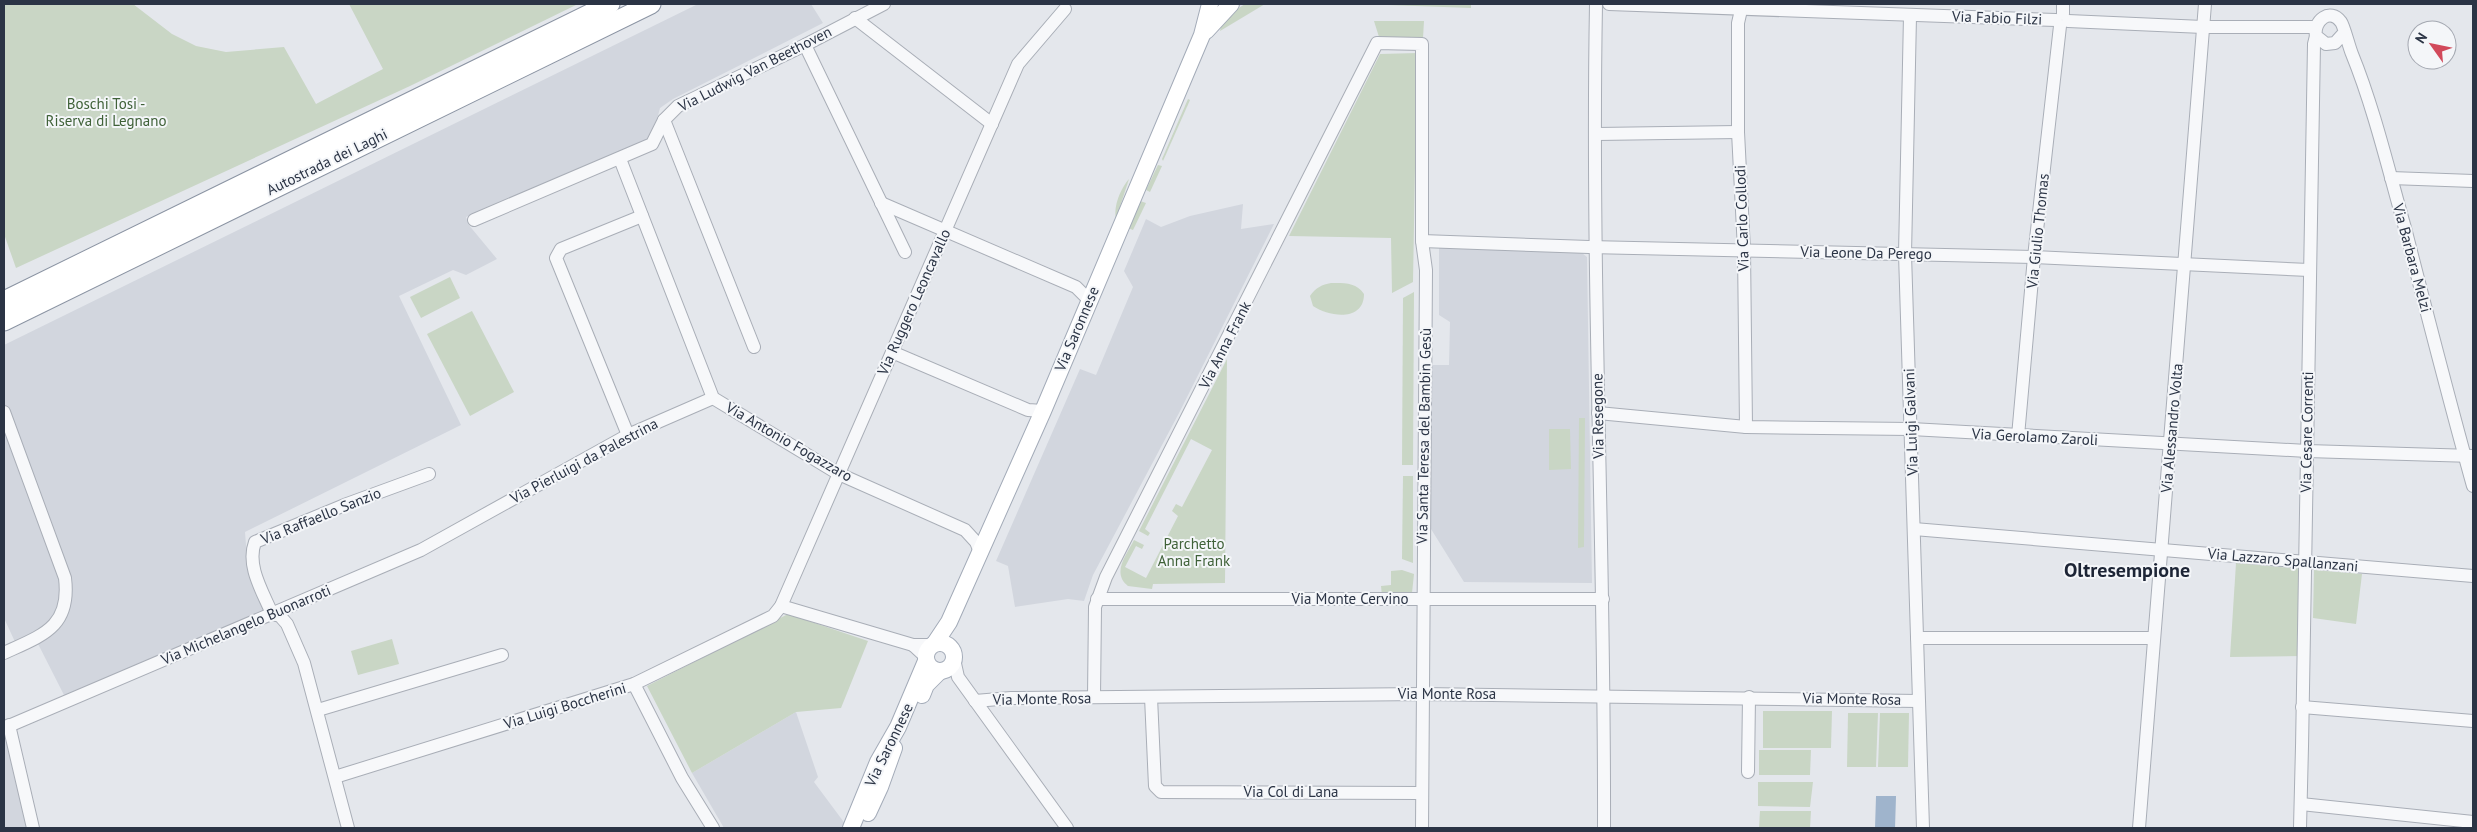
<svg xmlns="http://www.w3.org/2000/svg" width="2477" height="832" viewBox="0 0 2477 832" font-family="'PT Sans',sans-serif">
<rect width="100%" height="100%" fill="#e4e7ec"/>
<g fill="#d2d6de">
<path d="M698 4H811L823 23 673 99 660 108 652 138 466 217 468 224 497 259 466 275 453 270 399 296 461 425 245 532 248 571 267 612 64 695 34 636 16 644 4 618V345Z"/>
<path d="M1243 204 1241 229 1274 224 1179 413 1093 575 1084 601 1068 599 1015 607 1008 566 996 561 1080 369 1096 375 1133 287 1124 271 1146 219 1161 227 1190 216Z"/>
<path d="M1439 247 1582 253 1587 257 1592 583 1464 582 1431 529 1432 365H1449L1450 322 1439 315Z"/>
<path d="M796 712 818 777 814 782 846 825 844 828H724L692 773Z"/>
<path d="M4 724 29 828H4Z"/>
</g>
<g fill="#c9d6c5">
<path d="M4 4H133L172 34 196 46 226 52 284 47 316 104 383 69 349 4H578L410 86 16 268 4 234Z"/>
<path d="M1245 4H1265L1220 31 1223 18Z"/>
<path d="M1360 4H1471V8Z"/>
<path d="M1374 21H1424L1423 38 1379 37Z"/>
<path d="M1417 53 1413 282 1392 293 1391 238 1289 236 1380 54Z"/>
<path d="M1188 99 1190 100 1163 161 1162 159Z"/>
<path d="M1158 165 1162 166 1150 192 1146 190Z"/>
<path d="M1129 179 1116 219C1113 206 1121 188 1129 179Z"/>
<path d="M1140 201 1146 203 1133 230 1128 228Z"/>
<path d="M450 277 460 298 421 318 410 297Z"/>
<path d="M1331 283C1344 283 1356 282 1364 294 1364 322 1329 317 1313 306L1310 296C1316 287 1322 285 1331 283Z"/>
<path d="M1414 292 1413 465H1402L1403 298Z"/>
<path d="M472 311 514 392 470 416 427 334Z"/>
<path d="M1227 359 1225 583 1153 584 1152 589 1128 586C1111 573 1127 554 1134 540L1144 545 1142 549 1136 546 1125 567 1146 578 1178 516 1172 511 1176 504 1182 507 1212 450 1191 439 1145 529 1150 533 1148 536 1139 531Z"/>
<path d="M1579 418H1585L1584 547 1578 548Z"/>
<path d="M1549 429H1570L1571 469 1549 470Z"/>
<path d="M1403 476H1413V563L1402 559Z"/>
<path d="M2236 563 2303 569 2301 656 2230 657Z"/>
<path d="M1402 570 1414 574 1412 593 1408 596H1382L1381 586 1391 585V571Z"/>
<path d="M2314 570 2362 574 2356 624 2313 618Z"/>
<path d="M788 614 868 641 841 708 796 712 692 773 647 686Z"/>
<path d="M392 639 399 664 358 675 351 651Z"/>
<path d="M1763 711H1832L1831 748H1763Z"/>
<path d="M1848 713H1878L1876 767H1847Z"/>
<path d="M1880 713H1909L1908 767H1878Z"/>
<path d="M1759 750H1811L1810 775H1759Z"/>
<path d="M1758 782H1813L1810 807 1758 806Z"/>
<path d="M1760 811H1811L1810 828H1759Z"/>
</g>
<path fill="#9fb4cc" d="M1876 796H1896L1895 828H1875Z"/>
<g fill="none" stroke-linecap="round" stroke-linejoin="round">
<defs>
<g id="minor">
<path d="M1596 4C1591 279 1605 553 1604 828"/>
<path d="M1609 4 2056 20"/>
<path d="M1741 10 1738 23V132L1744 250 1746 427"/>
<path d="M2063 14V4"/>
<path d="M1910 16 1905 254 1923 828"/>
<path d="M855 18 992 124"/>
<path d="M2068 21 2203 27H2316"/>
<path d="M2344 33 2335 43 2326 44 2316 36C2313 21 2330 7 2341 22 2344 26 2349 47 2352 54 2374 108 2389 172 2405 228 2427 314 2449 400 2473 486"/>
<path d="M805 45 905 252"/>
<path d="M664 120 754 347"/>
<path d="M1597 134 1738 132"/>
<path d="M620 159 713 398 839 474 965 530 976 542 980 552"/>
<path d="M2391 178 2473 181"/>
<path d="M881 203 1076 287 1089 300"/>
<path d="M474 220 652 144 664 120 678 106 805 45 884 4"/>
<path d="M1422 241 1589 247 2034 257 2309 270"/>
<path d="M892 352 1028 410 1043 411"/>
<path d="M4 412 65 578C71 627 43 635 4 653"/>
<path d="M1598 413 1746 427 1911 429 2307 451 2473 456"/>
<path d="M628 435 556 258 561 249 642 216"/>
<path d="M2018 436 2034 257 2060 26"/>
<path d="M1914 529 2473 576"/>
<path d="M1097 599H1603"/>
<path d="M781 606 913 645"/>
<path d="M1917 638H2154"/>
<path d="M926 657 913 645H932"/>
<path d="M954 659 958 677 1067 828"/>
<path d="M634 684 682 778 713 828"/>
<path d="M1094 697 1095 607 1106 577 1377 43 1422 44V241L1426 270 1422 828"/>
<path d="M1151 697 1155 786 1161 792 1422 793"/>
<path d="M975 701 1011 698 1423 694 1918 701"/>
<path d="M2302 707 2473 721"/>
<path d="M318 710 502 655"/>
<path d="M9 725 33 828"/>
<path d="M4 728 421 550 628 435 713 398"/>
<path d="M1748 772 1749 697"/>
<path d="M335 777 634 684 773 616 781 606 1018 64 1065 9"/>
<path d="M2301 804 2473 822"/>
<path d="M348 828 304 663 287 624 280 616 272 614C263 592 246 566 255 542L347 504 429 474"/>
<path d="M2139 828 2205 4"/>
<path d="M2300 828C2307 567 2308 306 2314 44L2316 36"/>
</g>
<g id="major">
<path d="M1206 31 1231 4"/>
<circle cx="940" cy="657" r="14"/>
<path d="M935 643 949 622 1043 411 1202 35 1210 4"/>
<path d="M922 695 926 685 940 671"/>
<path d="M868 813 880 787 894 748"/>
<path d="M851 828 878 762 898 727 926 661"/>
</g>
<g id="highway">
<path d="M4 301 610 4"/>
<path d="M4 321 651 4"/>
</g>
</defs>
<use href="#minor" stroke="#a9aeb7" stroke-width="14"/>
<use href="#major" stroke="#a3abb8" stroke-width="18"/>
<use href="#highway" stroke="#8b94a3" stroke-width="21"/>
<use href="#minor" stroke="#f7f8fa" stroke-width="12"/>
<use href="#major" stroke="#fff" stroke-width="16"/>
<use href="#highway" stroke="#fff" stroke-width="19"/>
</g>
<g text-anchor="middle" stroke-width="4" stroke-linejoin="round" paint-order="stroke">
<g font-size="15" fill="#2b3445" stroke="#f4f6f9">
<text transform="translate(1997 18) rotate(2)" y="5">Via Fabio Filzi</text>
<text transform="translate(755 69) rotate(-27)" y="5">Via Ludwig Van Beethoven</text>
<text transform="translate(327 162) rotate(-26)" y="5">Autostrada dei Laghi</text>
<text transform="translate(1742 218) rotate(-92)" y="5">Via Carlo Collodi</text>
<text transform="translate(2038 231) rotate(-84)" y="5">Via Giulio Thomas</text>
<text transform="translate(1866 253) rotate(1)" y="5">Via Leone Da Perego</text>
<text transform="translate(2412 258) rotate(75)" y="5">Via Barbara Melzi</text>
<text transform="translate(914 302) rotate(-66)" y="5">Via Ruggero Leoncavallo</text>
<text transform="translate(1077 329) rotate(-67)" y="5">Via Saronnese</text>
<text transform="translate(1225 345) rotate(-63)" y="5">Via Anna Frank</text>
<text transform="translate(1598 416) rotate(-91)" y="5">Via Resegone</text>
<text transform="translate(1911 422) rotate(-92)" y="5">Via Luigi Galvani</text>
<text transform="translate(2172 428) rotate(-85)" y="5">Via Alessandro Volta</text>
<text transform="translate(2307 432) rotate(-89)" y="5">Via Cesare Correnti</text>
<text transform="translate(1424 436) rotate(-89)" y="5">Via Santa Teresa del Bambin Gesù</text>
<text transform="translate(2035 437) rotate(3)" y="5">Via Gerolamo Zaroli</text>
<text transform="translate(789 442) rotate(30)" y="5">Via Antonio Fogazzaro</text>
<text transform="translate(584 461) rotate(-28)" y="5">Via Pierluigi da Palestrina</text>
<text transform="translate(321 516) rotate(-22)" y="5">Via Raffaello Sanzio</text>
<text transform="translate(2283 560) rotate(5)" y="5">Via Lazzaro Spallanzani</text>
<text x="1350" y="604">Via Monte Cervino</text>
<text transform="translate(246 625) rotate(-23)" y="5">Via Michelangelo Buonarroti</text>
<text x="1447" y="699">Via Monte Rosa</text>
<text transform="translate(1042 699) rotate(-1)" y="5">Via Monte Rosa</text>
<text transform="translate(1852 699) rotate(1)" y="5">Via Monte Rosa</text>
<text transform="translate(565 706) rotate(-17)" y="5">Via Luigi Boccherini</text>
<text transform="translate(889 745) rotate(-64)" y="5">Via Saronnese</text>
<text x="1291" y="797">Via Col di Lana</text>
</g>
<g font-size="15" fill="#3f6138" stroke="#f4f6f9">
<text x="106" y="109">Boschi Tosi -<tspan x="106" dy="17">Riserva di Legnano</tspan></text>
<text x="1194" y="549">Parchetto<tspan x="1194" dy="17">Anna Frank</tspan></text>
</g>
<g font-size="20" font-weight="bold" fill="#1d2536" stroke="#f4f6f9">
<text x="2127" y="577">Oltresempione</text>
</g>
</g>
<rect width="2477" height="832" fill="none" stroke="#2b3445" stroke-width="10"/>
<g transform="translate(2432 45) rotate(303)"><circle r="24" fill="#f4f6f9" stroke="#a4a8b1"/>
<path d="M0-4L9 19L0 12L-9 19Z" fill="#d1495b"/>
<text y="-8" font-size="14" font-weight="bold" text-anchor="middle" fill="#2b3445">N</text>
</g>
</svg>
